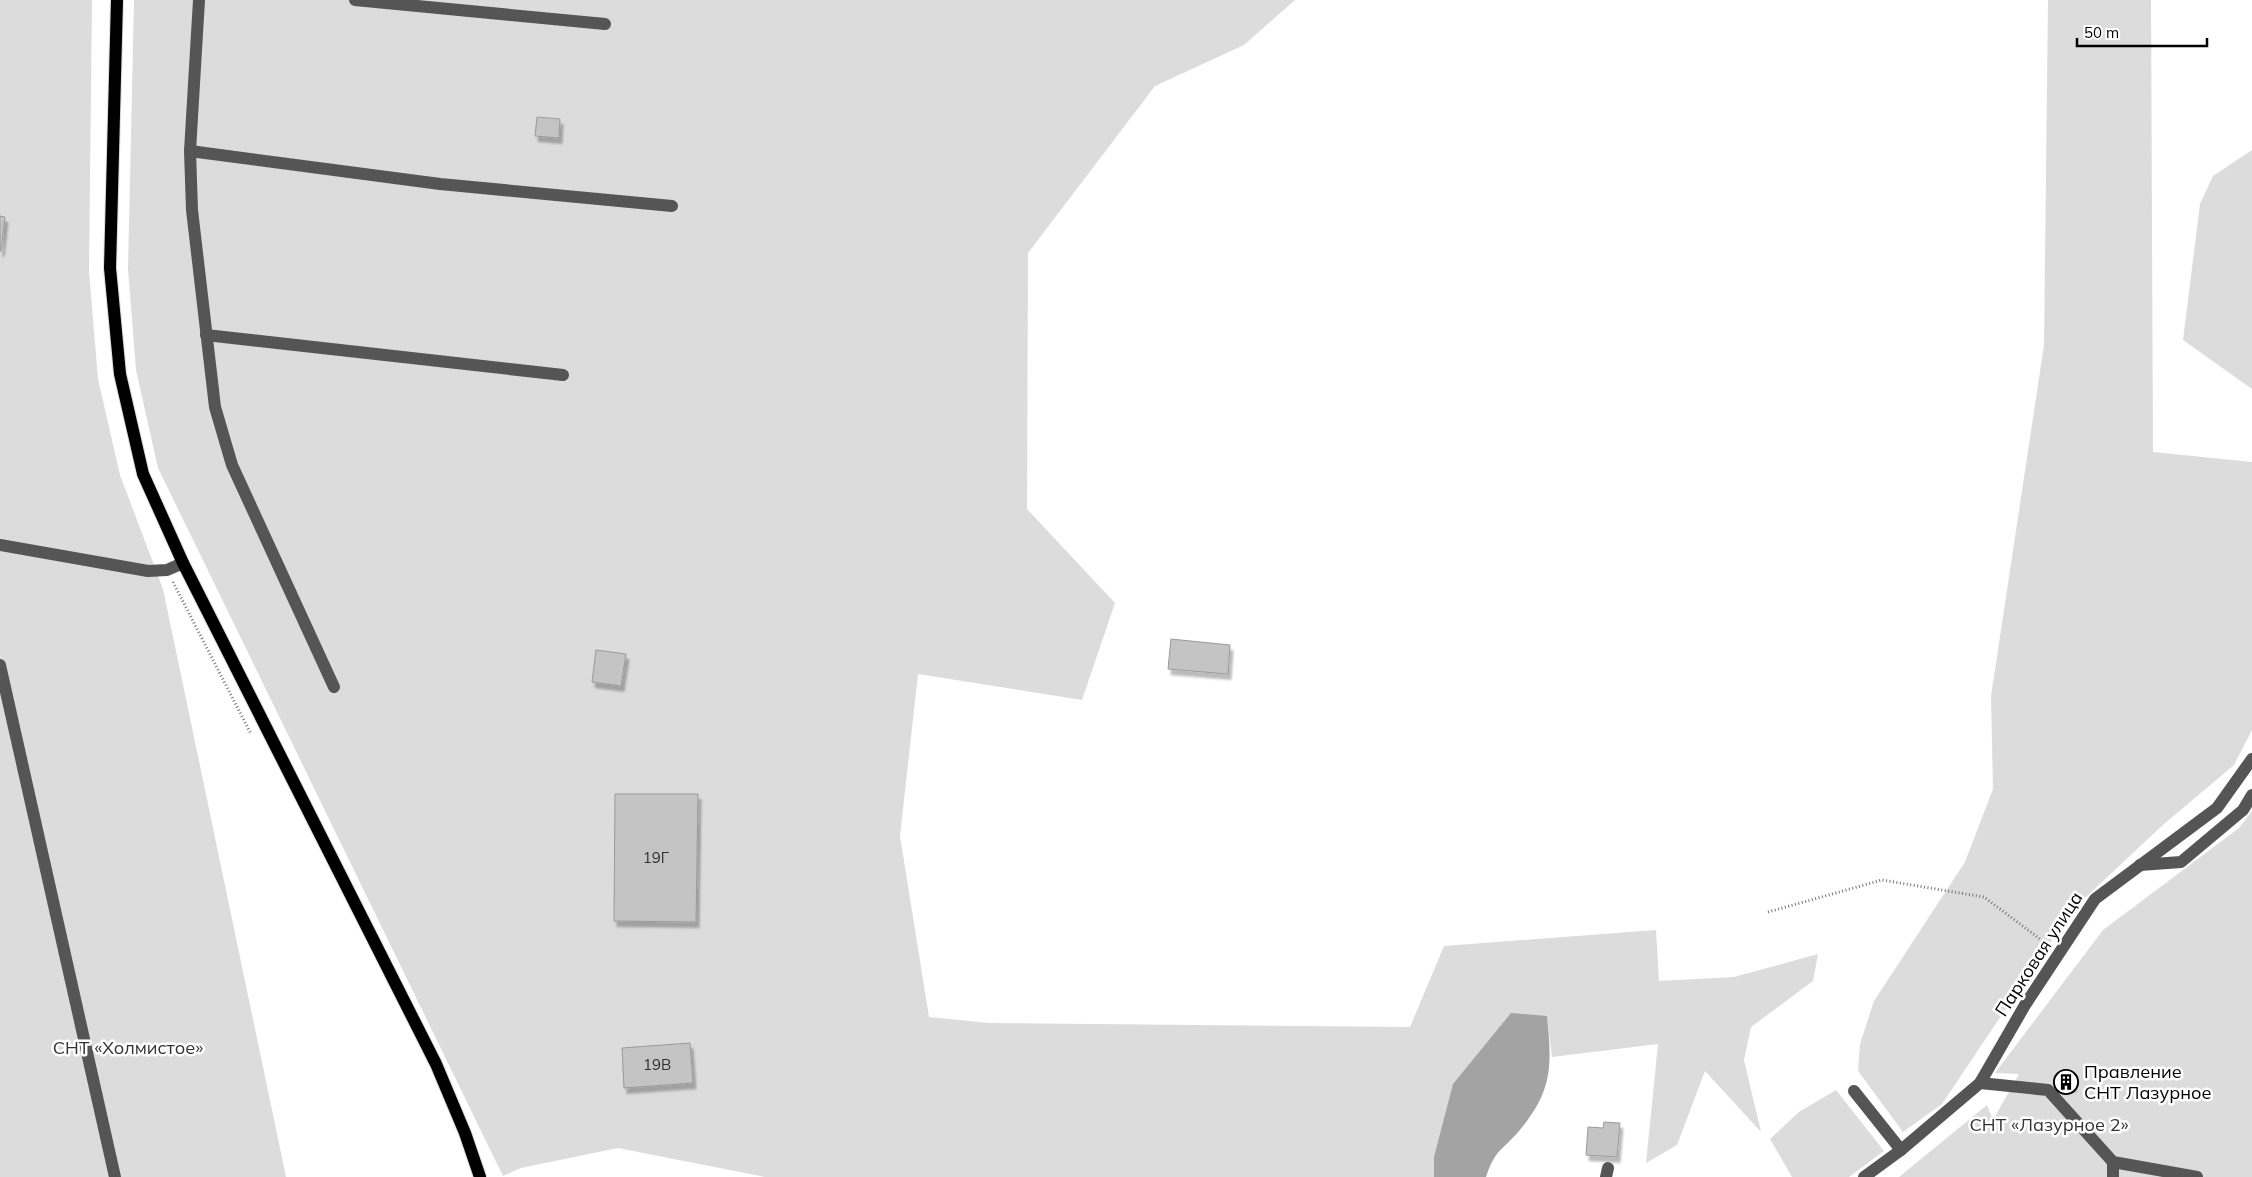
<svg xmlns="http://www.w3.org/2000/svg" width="2252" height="1177" viewBox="0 0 2252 1177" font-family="Mulish,sans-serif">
<defs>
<filter id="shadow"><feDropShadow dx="3" dy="5.5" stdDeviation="1" flood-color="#0004"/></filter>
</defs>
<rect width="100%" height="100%" fill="#fff"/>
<g fill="#dcdcdc">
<path d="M0 0H92L89 271 98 379 120 475 163 589 286 1177H0Z"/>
<path d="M134 0H1295L1244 45 1155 86 1028 253 1027 509 1115 603 1082 700 918 674 900 836 929 1017 989 1023 1410 1027 1444 946 1656 930 1659 981 1734 977 1818 954 1813 981 1751 1027 1744 1060 1761 1132 1705 1071 1677 1145 1646 1163 1658 1044 1552 1057 1547 1016 1434 1157V1177H765L618 1148 521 1168 503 1176 158 468 136 370 128 269Z"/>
<path d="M2048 0H2151L2153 452 2252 462V730L2234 765 2164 824 2072 910 1942 1104 1903 1132 1858 1071 1860 1044 1874 1001 1965 862 1993 789 1991 696 2044 345Z"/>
<path d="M2252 150V389L2183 340 2200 204 2213 176Z"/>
<path d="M2252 811V1177H1899L1987 1105 1993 1120 2019 1074 1995 1073 2103 930 2239 828Z"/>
<path d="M1836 1090 1884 1151 1849 1177H1792L1770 1139 1799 1112Z"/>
</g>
<path fill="#a3a3a3" d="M1511 1013 1547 1016C1552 1065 1553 1091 1519 1131 1501 1152 1496 1148 1486 1177H1434V1157L1453 1084Z"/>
<g fill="#c4c4c4" stroke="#999" filter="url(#shadow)">
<path d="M537 117 560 119 559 138 535 136Z"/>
<path d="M0 216 5 217 1 251H0Z"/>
<path d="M1171 639 1230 645 1228 674 1168 669Z"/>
<path d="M596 650 626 654 621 686 592 682Z"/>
<path d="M615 794H698L696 922 614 921Z"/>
<path d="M690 1043 693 1083 624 1088 622 1048Z"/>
<path d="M2059 1078H2073V1086L2059 1085Z"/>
<path d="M1604 1122 1620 1123 1617 1157 1586 1155 1588 1127 1603 1128Z"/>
</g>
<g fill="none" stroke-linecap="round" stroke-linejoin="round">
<defs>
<path id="major" d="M117 0 110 268 120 374 143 474 183 563 436 1064 465 1133 480 1177"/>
</defs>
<use href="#major" stroke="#dbdbdb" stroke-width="14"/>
<g stroke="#777" stroke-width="3" stroke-dasharray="1 2.5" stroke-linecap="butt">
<path d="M173 582 251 734"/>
<path d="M1768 912 1882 880 1984 897 2048 945"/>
</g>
<g stroke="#555" stroke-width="12">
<path d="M199 0 190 151 192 210 215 407 232 465 334 687"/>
<path d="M355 0 605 24"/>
<path d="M190 151 440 184 672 206"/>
<path d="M206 335 563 375"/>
<path d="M0 545 148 571 167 570 183 563"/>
<path d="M0 665 115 1177"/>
<path d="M2140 865 2181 862 2243 810 2252 795"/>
<path d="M1980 1083 2048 1090 2113 1162 2197 1177"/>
<path d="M1854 1091 1901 1150"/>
<path d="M1606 1177 1608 1168"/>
<path d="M1864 1177 1901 1150 1980 1083 2025 1005 2095 899 2217 808 2252 759"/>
<path d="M2113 1177V1162"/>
</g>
<use href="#major" stroke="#000" stroke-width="12"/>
</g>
<defs>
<symbol id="building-ring" viewBox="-11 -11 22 22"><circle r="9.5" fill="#fff" stroke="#000" stroke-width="1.5"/><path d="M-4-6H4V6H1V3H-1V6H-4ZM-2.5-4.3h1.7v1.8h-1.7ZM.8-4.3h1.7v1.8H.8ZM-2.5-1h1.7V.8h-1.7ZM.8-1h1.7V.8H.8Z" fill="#000"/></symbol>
</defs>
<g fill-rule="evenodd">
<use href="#building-ring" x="2052" y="1068" width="28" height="28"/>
</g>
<g text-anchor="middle" stroke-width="5" stroke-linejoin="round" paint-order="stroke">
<g font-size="15" fill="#313131">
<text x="656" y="863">19Г</text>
<text x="657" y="1070">19В</text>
</g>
<g font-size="18" fill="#000" stroke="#fff">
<text transform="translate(2039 954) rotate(-57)" y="6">Парковая улица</text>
</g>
<g font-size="18" fill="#333" stroke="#fff">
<text x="128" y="1054">СНТ «Холмистое»</text>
<text x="2049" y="1131">СНТ «Лазурное 2»</text>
</g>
<g font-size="18" fill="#000" stroke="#fff" text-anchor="start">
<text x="2084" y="1078">Правление<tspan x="2084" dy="21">СНТ Лазурное</tspan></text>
</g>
</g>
<path d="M2077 38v8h130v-8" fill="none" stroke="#000000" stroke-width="2.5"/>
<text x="2084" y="38" font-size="15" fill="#000000" stroke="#ffffff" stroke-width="4" paint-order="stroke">50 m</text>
</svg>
